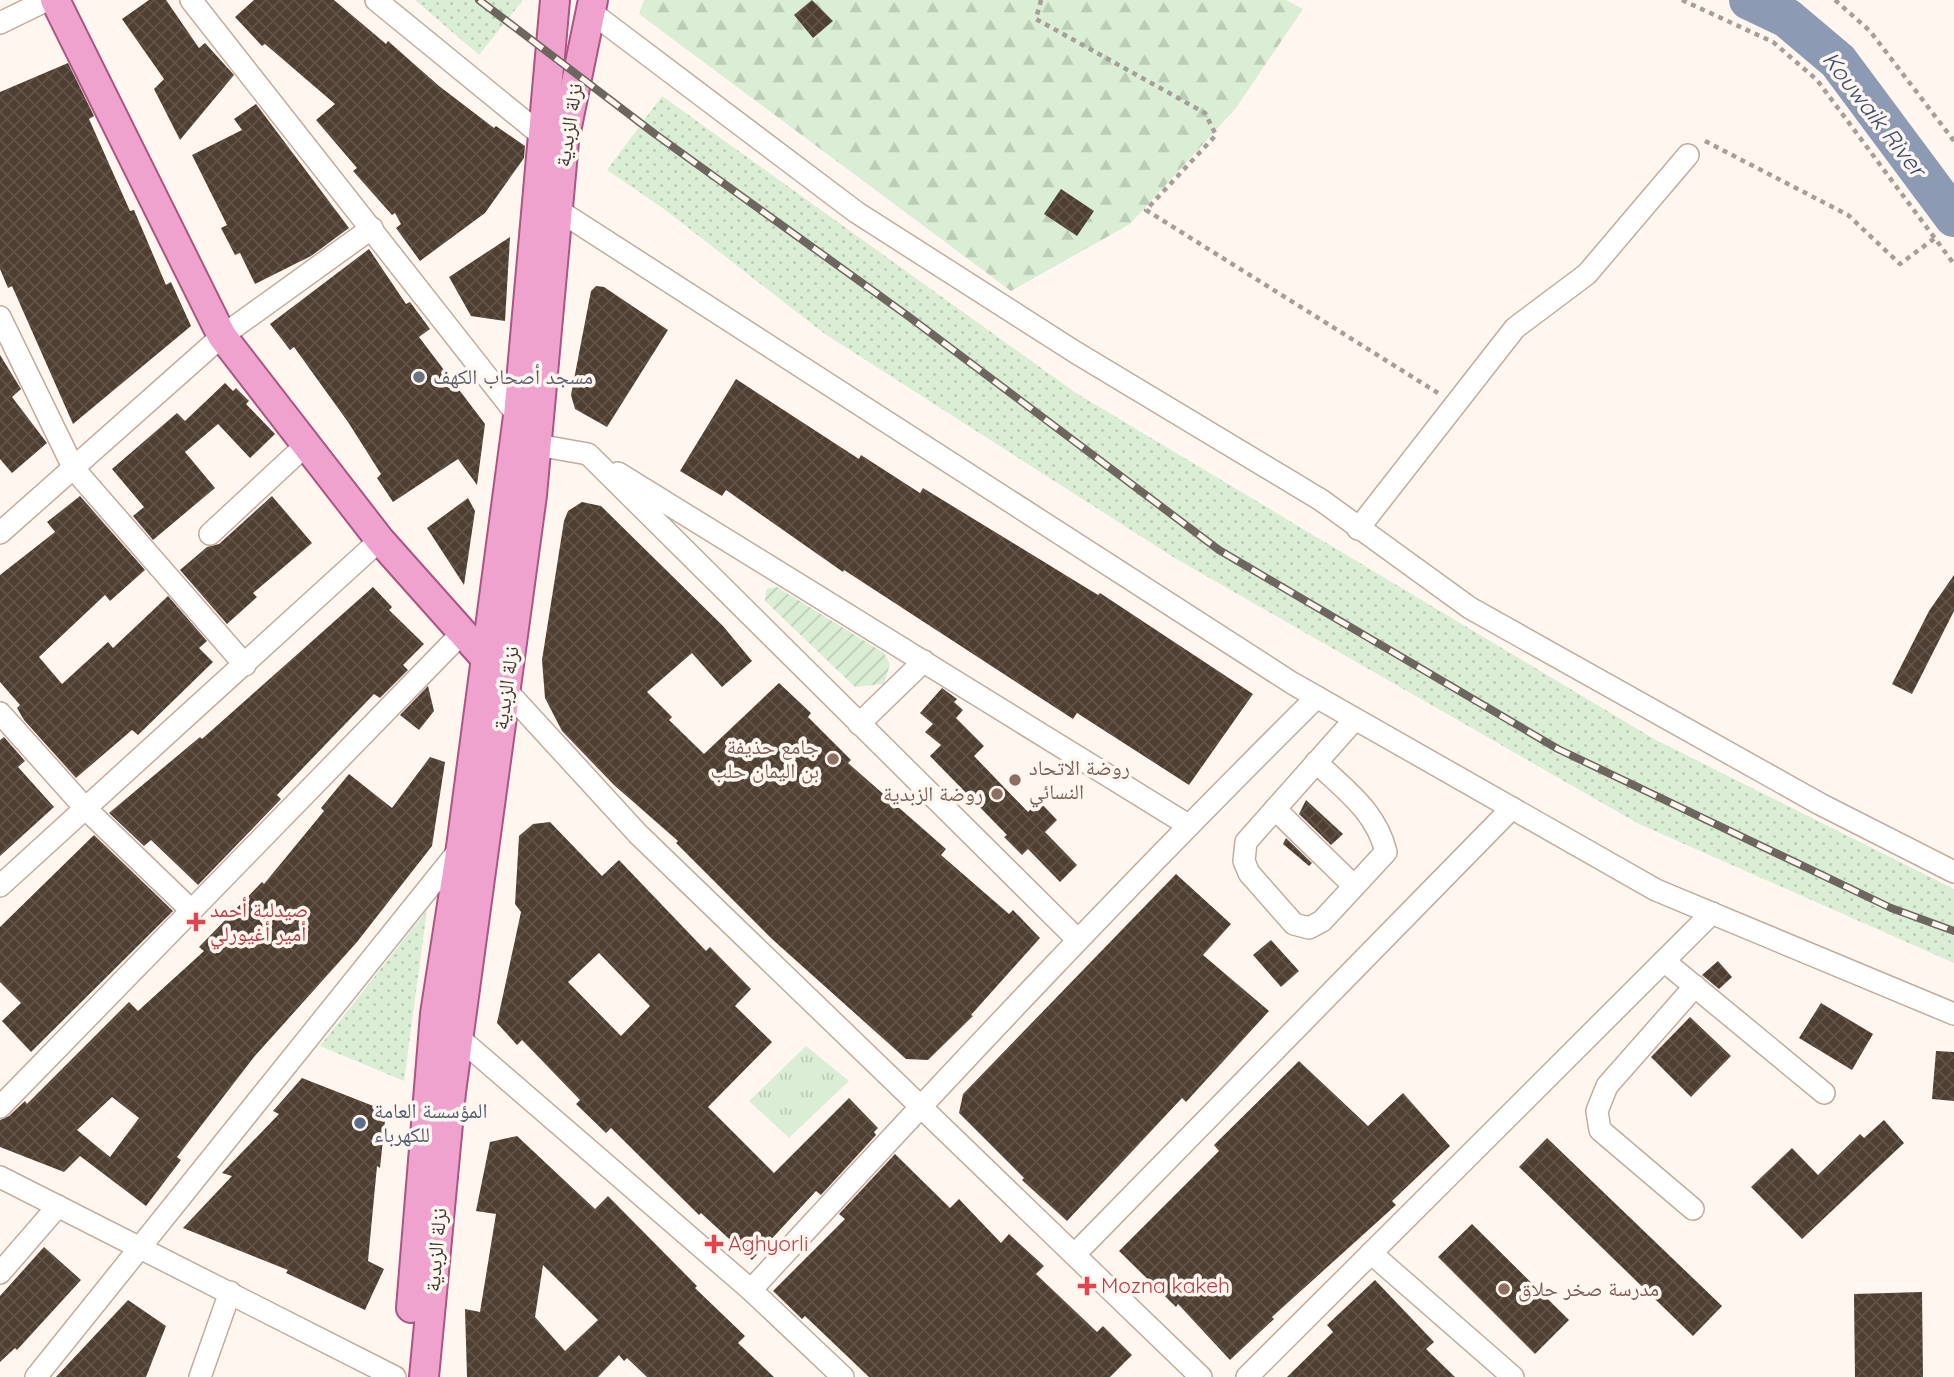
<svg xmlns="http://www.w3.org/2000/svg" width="1954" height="1377" viewBox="0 0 1954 1377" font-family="Quicksand,'Noto Naskh Arabic',sans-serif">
<defs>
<pattern id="grass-dots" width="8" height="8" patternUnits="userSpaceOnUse" patternTransform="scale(1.75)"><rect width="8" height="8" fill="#d9eed5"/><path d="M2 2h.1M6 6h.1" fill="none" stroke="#bbcdb7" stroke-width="1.8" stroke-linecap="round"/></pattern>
<pattern id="forest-firs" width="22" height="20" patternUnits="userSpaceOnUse" patternTransform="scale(1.75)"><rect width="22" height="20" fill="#d9eed5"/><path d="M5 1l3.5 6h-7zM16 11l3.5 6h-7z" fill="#bbcdb7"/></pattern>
<pattern id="park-tufts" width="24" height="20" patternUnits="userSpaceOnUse" patternTransform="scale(1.75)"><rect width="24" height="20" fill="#d9eed5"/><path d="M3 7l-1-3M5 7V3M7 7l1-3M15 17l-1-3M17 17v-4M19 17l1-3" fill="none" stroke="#bbcdb7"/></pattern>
<pattern id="garden-furrows" width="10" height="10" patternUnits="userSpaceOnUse" patternTransform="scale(1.75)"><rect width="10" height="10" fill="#d9eed5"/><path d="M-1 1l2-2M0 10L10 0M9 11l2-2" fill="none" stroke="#bbcdb7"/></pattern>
<pattern id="building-cross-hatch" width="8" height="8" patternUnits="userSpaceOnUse" patternTransform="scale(1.75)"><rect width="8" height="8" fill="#4f3f32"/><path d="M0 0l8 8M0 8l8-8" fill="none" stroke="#615348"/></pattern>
</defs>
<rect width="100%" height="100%" fill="#fff6f0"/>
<g fill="url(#grass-dots)">
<path d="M415 0H523L479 55Z"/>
<path d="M662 96 1076 393 1654 739 1954 889V963L1639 824 1173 557 825 334 664 209 607 170Z"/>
<path d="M427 910 404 1081 320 1046Z"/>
</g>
<path fill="url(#forest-firs)" d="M644 0H1286L1303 9 1236 108 1130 224 1011 291 639 14Z"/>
<path fill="url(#park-tufts)" d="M806 1046 849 1081 789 1138 749 1101Z"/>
<path fill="url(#garden-furrows)" d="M777 587 884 653 890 664 884 684 855 687 765 601 766 589Z"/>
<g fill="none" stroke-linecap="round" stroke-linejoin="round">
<path stroke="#8d9ab4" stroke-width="40" d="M1749 0 1787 18 1838 61 1954 217"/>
</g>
<g fill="url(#building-cross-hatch)" fill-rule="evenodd">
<path d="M149 0H166L199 48 205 43 234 75 180 140 154 89 164 79 122 19Z"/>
<path d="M254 0H334L386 44 388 41 439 86 494 128 496 126 525 146 524 158 485 213 420 261 396 228 401 224 395 213 392 215 353 171 357 168 316 120 335 104 265 44 262 46 235 17Z"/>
<path d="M812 0 833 21 813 38 794 15Z"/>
<path d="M68 63 94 116 89 119 130 211 134 210 166 285 171 282 191 326 73 424 12 286 8 288 0 269V92Z"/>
<path d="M256 104 349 228 311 256 255 284 240 253 235 255 221 228 227 225 192 155 242 130 234 119Z"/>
<path d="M1061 189 1094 211 1077 236 1044 214Z"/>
<path d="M510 237 505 321 471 316 449 277Z"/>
<path d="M369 249 406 304 410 302 430 329 419 337 485 424 477 485 458 459 393 502 377 478 381 474 348 422 294 347 290 350 270 324Z"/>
<path d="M596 286 604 287 668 330 607 427 575 409 571 395 591 291Z"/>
<path d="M0 355 21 389 12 397 47 443 12 473 0 459Z"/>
<path d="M736 379 859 459 861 455 920 493 923 488 1098 595 1100 593 1253 694 1189 785 1077 713 1073 719 844 570 843 572 726 490 722 496 680 471Z"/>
<path d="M225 383 233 391 236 388 249 401 246 404 275 434 250 458 218 424 185 452 215 488 153 540 133 516 144 507 112 469 177 413 185 421Z"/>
<path d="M80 496 145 570 110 601 105 595 39 657 62 684 108 642 113 648 168 596 207 641 199 648 213 662 138 735 132 730 76 778 24 720 17 708 20 705 0 682V575L55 532 47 522Z"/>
<path d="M272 496 312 543 253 593 257 597 227 624 180 570 207 547 219 544Z"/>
<path d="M468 498 475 511 464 585 427 528Z"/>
<path d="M582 502 601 506 723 626 752 661 722 687 692 653 647 692 672 717 669 720 704 754 779 683 811 713 808 717 851 760 848 763 946 849 941 855 1009 914 1013 910 1040 938 971 1015 973 1016 928 1060 906 1059 772 939 676 843 678 841 614 785 562 731 545 698 542 660 564 521 568 511Z"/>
<path d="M1954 575V611L1912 694 1892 684 1929 611Z"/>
<path d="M373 587 392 607 389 610 424 644 403 665 408 670 380 698 374 694 277 795 281 799 198 885 151 840 144 846 109 813 200 737 202 739Z"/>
<path d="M428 686 434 711 419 730 400 715Z"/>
<path d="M942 688 957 699 954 702 963 710 956 718 984 746 974 756 1028 812 1039 801 1057 820 1045 832 1077 865 1060 882 1028 849 1022 855 1004 837 1007 835 930 756 941 745 925 732 933 724 920 713Z"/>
<path d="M4 737 25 761 18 767 54 807 0 856V740Z"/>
<path d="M430 757 445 762 432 846 357 942 254 1057 177 1157 181 1160 146 1206 80 1156 64 1172 0 1147V1120L9 1116 25 1101 27 1104 129 1002 138 1011 204 951 199 947 262 882 264 884 324 811 321 808 349 774 392 808ZM112 1097 139 1118 110 1157 77 1130Z"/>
<path d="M1306 800 1343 834 1331 845 1299 814Z"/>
<path d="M550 822 602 876 619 860 706 951 710 947 751 989 735 1006 772 1042 708 1107 774 1173 849 1098 878 1128 874 1132 876 1135 821 1195 816 1191 752 1260 701 1213 699 1215 611 1128 606 1133 576 1104 580 1100 522 1040 517 1045 497 1023 521 912 515 904 519 836 533 824ZM599 953 650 1006 621 1036 568 982Z"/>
<path d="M94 835 173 911 31 1052 2 1021 21 1003 0 982V927Z"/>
<path d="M1286 838 1312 863 1309 866 1283 844Z"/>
<path d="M1176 874 1231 924 1203 955 1269 1011 1186 1102 1182 1098 1067 1221 1022 1180 1024 1178 959 1113 963 1094Z"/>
<path d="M1271 940 1299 971 1281 987 1253 955Z"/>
<path d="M1718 961 1732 977 1719 989 1702 975Z"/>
<path d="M1821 1003 1873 1034 1852 1070 1799 1038Z"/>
<path d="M1690 1017 1731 1056 1691 1097 1651 1057Z"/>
<path d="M1936 1051 1954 1052V1101L1932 1099Z"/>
<path d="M1299 1061 1368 1126 1403 1093 1450 1146 1392 1201 1396 1205 1272 1317 1274 1319 1230 1360 1178 1304 1176 1307 1119 1251 1219 1151 1214 1145Z"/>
<path d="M302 1078 386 1111 380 1168 377 1166 368 1261 384 1269 365 1310 286 1273 288 1270 183 1228 232 1176 222 1173 279 1114 273 1111Z"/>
<path d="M1884 1120 1904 1143 1802 1239 1751 1187 1792 1148 1818 1175 1860 1134 1864 1138Z"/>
<path d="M517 1136 595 1209 608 1196 697 1286 695 1288 745 1336 738 1343 774 1377H647L627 1358 624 1361 619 1355 598 1377H467L465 1309 480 1312 496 1214 476 1211 490 1142ZM543 1265 598 1320 565 1351 535 1317Z"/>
<path d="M1547 1138 1722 1306 1693 1336 1519 1167Z"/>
<path d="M895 1154 950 1208 959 1199 1001 1243 1009 1234 1044 1266 1036 1274 1097 1332 1103 1326 1132 1355 1110 1377H869L805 1316 802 1319 773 1291 845 1219 839 1214Z"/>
<path d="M1472 1224 1569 1320 1535 1354 1438 1257Z"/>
<path d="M44 1247 81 1280 17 1350 15 1348 0 1362V1296Z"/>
<path d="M1375 1280 1434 1342 1426 1349 1455 1377H1287L1333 1332 1327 1325Z"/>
<path d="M1922 1292 1923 1377H1855L1854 1294Z"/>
<path d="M128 1300 166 1326 146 1377H56Z"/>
</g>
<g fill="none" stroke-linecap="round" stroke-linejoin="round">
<defs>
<g id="minor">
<path d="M191 0 518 416"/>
<path d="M376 0 545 138"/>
<path d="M591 12 856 212 1075 352 1321 500 1470 608 1820 804 1954 872"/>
<path d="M0 23 47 0"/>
<path d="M558 210 1292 683 1656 890 1954 1014"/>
<path d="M0 317 74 469 245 665"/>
<path d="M537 445 588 454 1078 940"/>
<path d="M618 473 1188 825"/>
<path d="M1358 529 1515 328 1587 274 1688 155"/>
<path d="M0 533 222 336 372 228"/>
<path d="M210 534 307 444"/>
<path d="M506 690 638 834 1201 1377"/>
<path d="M0 713 86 809 192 911"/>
<path d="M859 724 924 661"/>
<path d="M1316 762C1345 790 1376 811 1386 852L1322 921 1309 928 1294 924 1249 873 1244 861 1246 842 1355 719"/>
<path d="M1275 809 1354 886"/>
<path d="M0 886 380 540"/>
<path d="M1664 961 1824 1093"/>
<path d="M458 1037 751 1290 843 1377"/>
<path d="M0 1107 461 634"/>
<path d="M0 1177 395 1377"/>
<path d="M1693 1209 1600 1130 1597 1111 1607 1086 1695 986"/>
<path d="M1076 1253 1512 808"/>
<path d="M1371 1253 1513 1377"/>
<path d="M0 1273 58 1206"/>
<path d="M751 1290C936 1089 1123 889 1317 697"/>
<path d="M36 1377 460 849"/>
<path d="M200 1377 230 1292"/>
<path d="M1247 1377 1712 913"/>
</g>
<g id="major">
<path d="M55 0 222 336 380 540 486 659"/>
<path d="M411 1308 435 1014 461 847 518 416 555 0"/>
<path d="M424 1377 451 1092 532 495 564 141 593 0"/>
</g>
</defs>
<use href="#minor" stroke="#c0ac9d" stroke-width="24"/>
<use href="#major" stroke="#ab5581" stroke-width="32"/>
<g stroke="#a69e98" stroke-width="4.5" stroke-dasharray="5 5" stroke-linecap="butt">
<path d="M1041 0 1036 19 1205 113 1216 135 1146 210 1438 393"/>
<path d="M1682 0 1773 42 1817 80 1954 264"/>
<path d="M1835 0 1870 31 1954 141"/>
<path d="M1705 141 1848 215 1900 264 1935 238"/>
</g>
<use href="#minor" stroke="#fff" stroke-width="21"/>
<use href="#major" stroke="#efa2cd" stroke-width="28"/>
<defs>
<path id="rail" d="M479 0 655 134 908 316 1219 550 1558 749 1891 908 1954 931"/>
</defs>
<use href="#rail" stroke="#6e655f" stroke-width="8"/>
<use href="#rail" stroke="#fff6f0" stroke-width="5" stroke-dasharray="16" stroke-linecap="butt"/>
</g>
<circle fill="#6b7280" stroke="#fff6f0" stroke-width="2.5" cx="419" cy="377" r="7"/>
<g fill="#8d6e63" stroke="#fff6f0" stroke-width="2.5">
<circle cx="833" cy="759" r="7"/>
<circle cx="1015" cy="780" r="7"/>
<circle cx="997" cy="794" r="7"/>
<circle cx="1504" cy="1289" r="7"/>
</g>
<g fill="#e0444e" stroke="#fff6f0" stroke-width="2.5">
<path d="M192.5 911.5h7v7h7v7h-7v7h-7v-7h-7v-7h7z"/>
<path d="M710.5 1233.5h7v7h7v7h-7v7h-7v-7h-7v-7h7z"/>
<path d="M1083.5 1275.5h7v7h7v7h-7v7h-7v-7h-7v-7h7z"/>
</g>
<circle fill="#5c6f8a" stroke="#fff6f0" stroke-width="2.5" cx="360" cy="1123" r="7"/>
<g text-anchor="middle" stroke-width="7" stroke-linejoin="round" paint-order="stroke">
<g font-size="21" fill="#403832" stroke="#fff6f0">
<text transform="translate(569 125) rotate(-81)" y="7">نزلة الزبدية</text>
<text transform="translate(506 688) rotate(-82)" y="7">نزلة الزبدية</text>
<text transform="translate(436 1250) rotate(-85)" y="7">نزلة الزبدية</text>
</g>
<g font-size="21" fill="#5b616d" stroke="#fff6f0" text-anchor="start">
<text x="433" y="384">مسجد أصحاب الكهف</text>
</g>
<g font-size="21" fill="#785e54" stroke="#fff6f0" text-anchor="end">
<text x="819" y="754">جامع حذيفة<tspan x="819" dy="24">بن اليمان حلب</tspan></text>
<text x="1029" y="775" text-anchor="start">روضة الاتحاد<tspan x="1029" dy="24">النسائي</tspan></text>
<text x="983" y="801">روضة الزبدية</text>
<text x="1518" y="1296" text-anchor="start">مدرسة صخر حلاق</text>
</g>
<g font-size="21" fill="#be3a42" stroke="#fff6f0" text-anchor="start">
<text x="210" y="917">صيدلية أحمد<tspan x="210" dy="24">أمير أغيورلي</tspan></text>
<text x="728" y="1251">Aghyorli</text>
<text x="1101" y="1293">Mozna kakeh</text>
</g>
<g font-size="21" fill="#4e5e75" stroke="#fff6f0" text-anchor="start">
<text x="374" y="1118">المؤسسة العامة<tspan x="374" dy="24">للكهرباء</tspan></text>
</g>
<g font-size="23" font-style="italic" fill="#364a71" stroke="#fff6f0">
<text transform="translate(1874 114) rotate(52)" y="8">Kouwaik River</text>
</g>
</g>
</svg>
